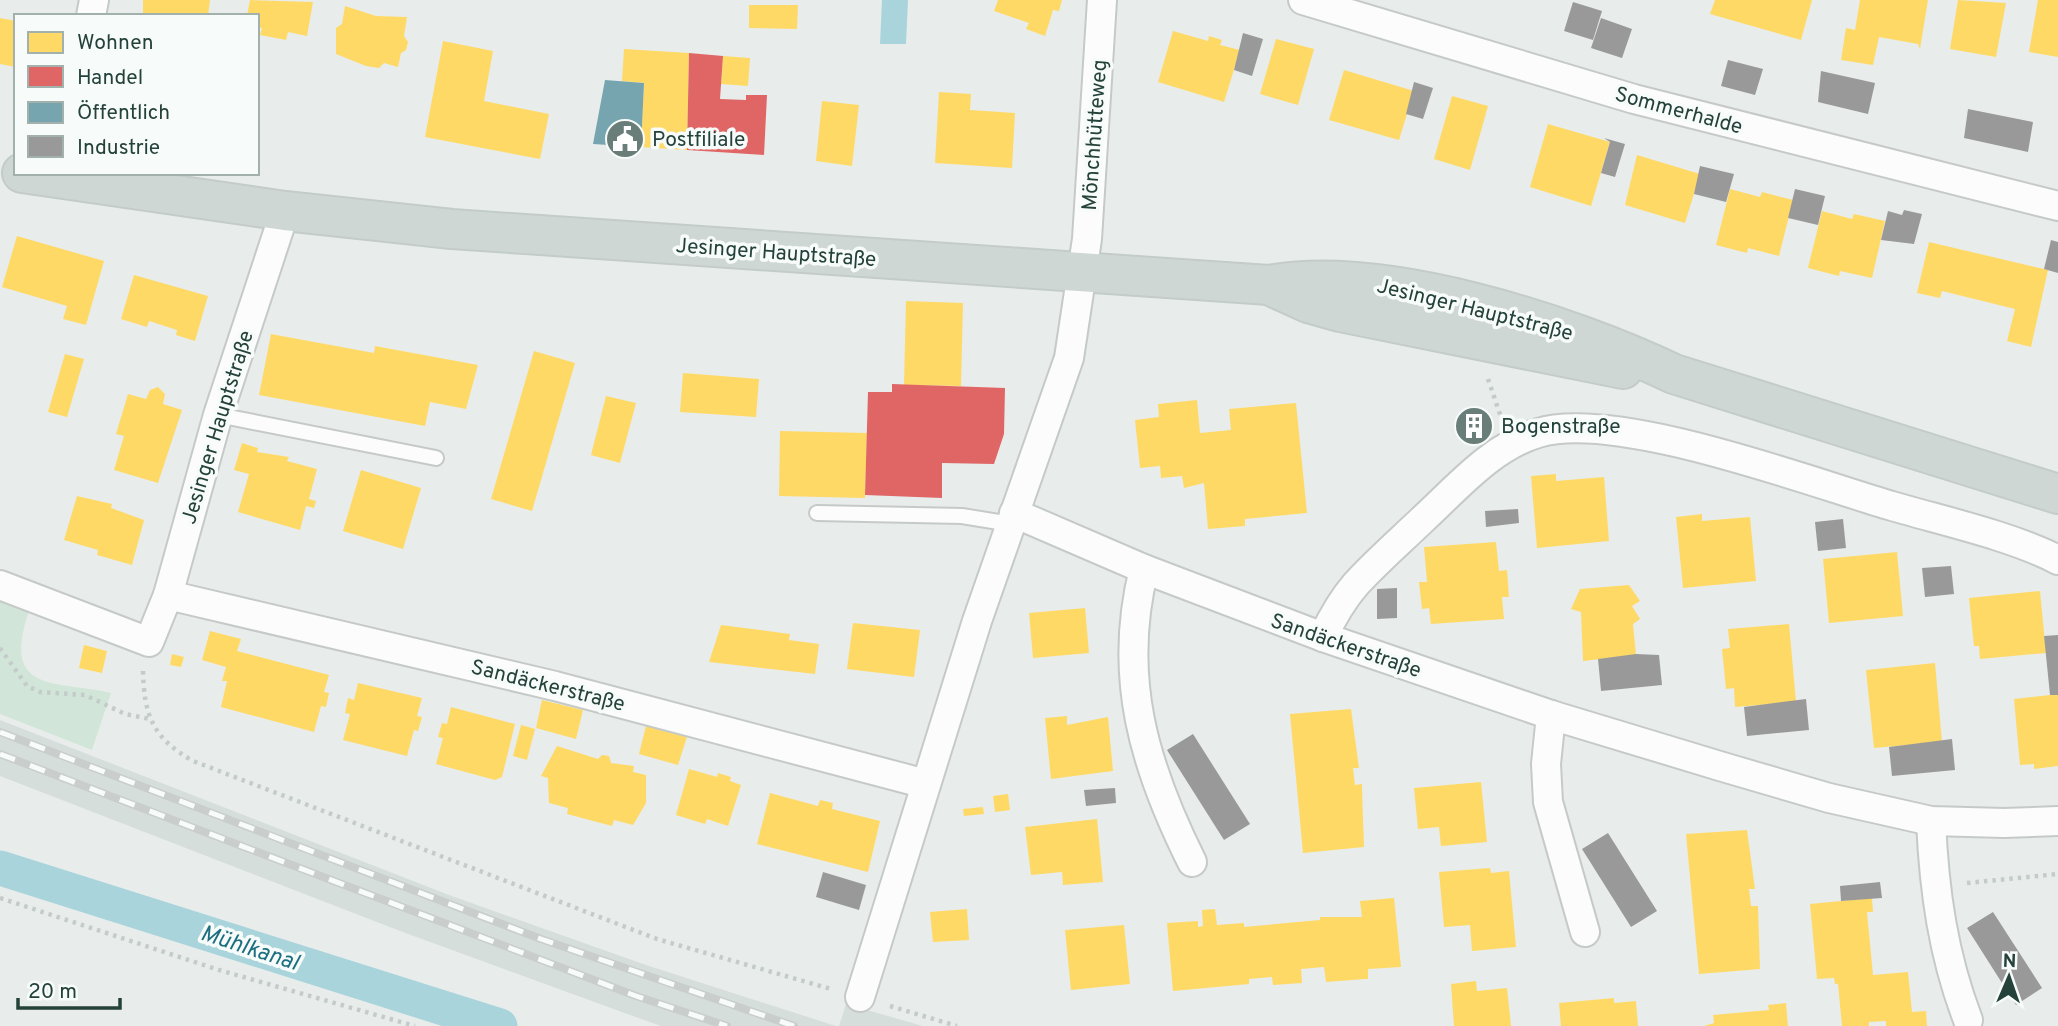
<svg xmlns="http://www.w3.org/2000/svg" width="2058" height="1026" viewBox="0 0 2058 1026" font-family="Overpass,sans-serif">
<rect width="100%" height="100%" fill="#e8edeb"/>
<g fill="#d6dedb">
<path d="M0 720 449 895 646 965 836 1026H661L630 1015 400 931 0 776Z"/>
<path d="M846 1004 923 1026H839Z"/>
</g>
<path fill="#d1e6d8" d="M0 600 29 611C0 695 57 680 111 693L92 750 0 714Z"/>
<path fill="#a9d4db" d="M882 0H908L906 44H880Z"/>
<g fill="#ffd966">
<path d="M143 0H210L208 16H143Z"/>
<path d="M250 0 313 2 307 36 288 32 286 40 260 35 262 28 257 27V16H247Z"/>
<path d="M998 0H1062L1059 11 1053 10 1045 36 1026 29 1029 23 994 11Z"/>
<path d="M1715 0H1812L1801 40 1710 14Z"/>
<path d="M1860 0H1928L1920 49 1918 44 1879 37 1873 65 1841 60 1846 28 1855 30Z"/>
<path d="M1958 0 2006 3 1996 57 1950 49Z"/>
<path d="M2038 0H2058V57L2029 52Z"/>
<path d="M749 5H798L797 29 749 28Z"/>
<path d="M345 6 376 16 407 17 404 36 408 42 406 50 401 53 398 67 384 63 379 68 366 66 336 54V28L342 24Z"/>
<path d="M0 18 16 21V67L0 64Z"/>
<path d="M1173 31 1208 41 1209 36 1222 40 1220 45 1240 50 1224 102 1158 82Z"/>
<path d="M1276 39 1314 49 1298 105 1260 94Z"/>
<path d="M443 41 493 51 484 101 549 114 540 159 425 137Z"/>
<path d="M624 49 689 53 687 150 641 147 644 83 622 81Z"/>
<path d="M723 56 750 58 748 86 721 84Z"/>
<path d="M1344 70 1414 91 1399 140 1329 120Z"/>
<path d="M939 92 971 94 970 110 1015 113 1012 168 935 163Z"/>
<path d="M1452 96 1488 106 1470 170 1434 159Z"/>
<path d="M822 101 859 105 852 166 816 161Z"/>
<path d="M1548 124 1610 142 1591 206 1530 187Z"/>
<path d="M1637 155 1700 174 1685 223 1625 205Z"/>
<path d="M1730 189 1760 197 1762 192 1793 200 1779 256 1748 248 1747 253 1716 245Z"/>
<path d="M1822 211 1852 219 1854 214 1885 221 1872 278 1840 271 1839 276 1808 268Z"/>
<path d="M17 236 104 261 86 325 63 319 67 306 2 287Z"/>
<path d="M1929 242 2048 270 2031 347 2007 341 2015 309 1942 291 1940 298 1917 293Z"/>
<path d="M134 275 208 296 195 341 176 335 177 330 149 321 147 327 121 319Z"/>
<path d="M906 301 963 303 961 386 904 385Z"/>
<path d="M271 334 374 353 375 346 478 365 466 409 430 402 425 426 259 395Z"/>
<path d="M534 351 575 363 532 511 491 499Z"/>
<path d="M65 354 84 359 67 417 48 412Z"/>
<path d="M683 373 759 379 756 417 680 412Z"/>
<path d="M158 387 165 394 163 404 182 410 158 483 114 470 124 436 116 434 128 394 146 399 150 390Z"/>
<path d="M606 396 636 403 620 463 591 455Z"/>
<path d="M1197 400 1200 433 1231 430 1229 409 1296 403 1307 513 1245 519V526L1208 529 1204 483 1184 488 1182 476 1161 478 1160 466 1140 468 1135 420 1159 417 1158 404Z"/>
<path d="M1481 420 1482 431 1467 432V422Z"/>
<path d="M780 431 867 433 865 498 779 496Z"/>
<path d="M242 443 258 448 257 452 289 457 287 461 317 469 309 499 316 501 314 508 306 506 300 530 238 512 249 474 234 470Z"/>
<path d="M361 470 421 488 403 549 343 531Z"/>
<path d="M1556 474V481L1604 477 1609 541 1537 548 1531 476Z"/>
<path d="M77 496 112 504 111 508 144 520 132 565 97 555 98 550 64 540Z"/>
<path d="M1702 514V521L1750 517 1756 581 1683 588 1676 517Z"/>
<path d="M1496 542 1499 571 1507 570 1509 597H1502L1504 619 1431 624 1429 608 1422 609 1419 582H1427L1424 547Z"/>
<path d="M1897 552 1903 616 1829 623 1823 559Z"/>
<path d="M1629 585 1640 601 1632 606 1640 619 1633 624 1636 655 1583 661 1581 612 1571 609 1580 589Z"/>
<path d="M2040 591 2046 653 1980 659 1979 646H1974L1969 598Z"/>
<path d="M1085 608 1089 653 1033 658 1029 613Z"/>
<path d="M853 623 920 630 914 677 847 669Z"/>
<path d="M1789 624 1796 702 1735 707 1734 688 1726 689 1722 649 1730 648 1728 629Z"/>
<path d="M721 625 790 634 789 640 819 644 815 674 709 662Z"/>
<path d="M210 631 241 639 237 651 329 675 324 692 329 693 326 707 321 706 314 732 221 707 227 681H222L226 667 202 660Z"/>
<path d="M84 645 107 651 102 673 79 668Z"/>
<path d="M172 654 184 657 181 667 170 665Z"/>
<path d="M1935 663 1942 742 1874 748 1866 670Z"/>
<path d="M358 683 422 698 417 716 422 717 418 731 414 730 407 756 343 740 350 714 345 713 348 698 354 700Z"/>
<path d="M2050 695H2058V766L2034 769V764L2020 765 2014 699Z"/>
<path d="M542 700 583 710 576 739 536 728Z"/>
<path d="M451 707 515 724 502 777 495 780 436 764 443 738 438 737 442 723 447 724Z"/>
<path d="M1351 709 1359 768H1353L1355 785 1362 784V789L1364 847 1303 853 1290 714Z"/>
<path d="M1067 716V725L1108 717 1113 771 1051 779 1045 718Z"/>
<path d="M521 725 535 729 527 760 513 756Z"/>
<path d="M646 726 687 737 678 765 639 754Z"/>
<path d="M557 746 598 759 602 755 609 756 611 763 634 766 633 772 646 775V803L633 825 614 820 612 826 567 814 568 808 549 803 548 778 541 776Z"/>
<path d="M689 769 717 777 718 773 731 777 730 781 741 785 728 826 707 819 705 824 676 815Z"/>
<path d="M1481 782 1487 842 1441 846 1439 827 1418 829 1414 788Z"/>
<path d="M770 793 818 806 820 800 833 803 832 809 880 821 868 872 757 844Z"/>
<path d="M1008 794 1010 810 995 812 993 796Z"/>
<path d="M983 807 984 814 964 816 963 809Z"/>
<path d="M1097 819 1103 882 1063 885 1062 872 1031 875 1025 827Z"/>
<path d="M1747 830 1755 889H1749L1751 906H1758L1760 969 1699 974 1686 834Z"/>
<path d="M1490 868 1491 873 1509 871 1516 947 1472 951 1470 925 1444 927 1439 872Z"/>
<path d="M1394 898 1401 967 1368 969V979H1365L1326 982 1324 967 1301 969 1302 983 1273 985 1272 977 1249 979V984L1173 991 1167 923 1198 921V927L1203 926 1202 910 1215 909 1217 925 1244 923V927L1320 920V917H1362L1360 901Z"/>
<path d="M1872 898 1873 912H1867L1873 975 1908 972 1912 1012 1926 1011 1927 1026H1886V1021L1869 1022V1026H1842L1838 984H1835L1834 978 1817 979 1810 904Z"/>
<path d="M967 909 969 940 933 942 930 912Z"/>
<path d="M1124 925 1130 984 1071 990 1065 930Z"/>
<path d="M1476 981 1477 991 1507 988 1511 1026H1454L1451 984Z"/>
<path d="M1614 998V1003L1636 1001 1638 1026H1561L1559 1003Z"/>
<path d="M1786 1003 1788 1026H1704L1714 1023 1713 1015 1769 1010 1768 1005Z"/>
</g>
<g fill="#e06666">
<path d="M689 53 723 56 720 99 746 100V95H767L764 155 687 150Z"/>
<path d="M892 384 1005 388 1004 434 994 464 942 463V498L865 495 868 392H892Z"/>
</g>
<path fill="#76a5af" d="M605 80 644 83 641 147 593 144Z"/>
<g fill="#999">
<path d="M1573 2 1602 11 1593 40 1564 31Z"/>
<path d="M1601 18 1632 29 1622 58 1591 48Z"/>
<path d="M1243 33 1263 39 1252 76 1234 70Z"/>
<path d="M1728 60 1763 69 1755 95 1721 86Z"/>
<path d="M1821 71 1875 83 1868 114 1818 102Z"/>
<path d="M1414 82 1433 88 1423 119 1406 114Z"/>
<path d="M1968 109 2033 122 2028 152 1964 138Z"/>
<path d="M1604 138 1625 144 1615 177 1601 173 1610 142Z"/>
<path d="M1700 166 1734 174 1726 202 1694 194Z"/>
<path d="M1795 189 1825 196 1818 225 1788 218Z"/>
<path d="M1904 210 1922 214 1914 244 1881 240 1888 211 1902 215Z"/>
<path d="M2051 240 2058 242V273L2044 269Z"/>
<path d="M1518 509 1519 523 1486 527 1485 511Z"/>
<path d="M1843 519 1846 548 1818 551 1815 522Z"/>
<path d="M1951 566 1954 594 1925 597 1922 568Z"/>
<path d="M1397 588V618L1377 619V589Z"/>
<path d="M2058 635V695H2050L2044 636Z"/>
<path d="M1636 654 1659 655 1662 685 1601 691 1598 659Z"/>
<path d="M1806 699 1809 730 1747 736 1744 707Z"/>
<path d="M1193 734 1250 824 1224 840 1167 750Z"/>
<path d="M1952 739 1955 770 1892 776 1889 747Z"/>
<path d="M1115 788 1116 803 1086 806 1084 790Z"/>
<path d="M1608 833 1657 911 1631 927 1582 849Z"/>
<path d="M823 872 866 885 859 910 816 897Z"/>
<path d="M1880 882 1882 898 1841 901 1840 886Z"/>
<path d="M1993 912 2042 988 2016 1005 1967 928Z"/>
</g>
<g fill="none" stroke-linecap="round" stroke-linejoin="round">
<path stroke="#a9d4db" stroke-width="35" d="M0 868 500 1026"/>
<defs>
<g id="service">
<path d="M218 415 436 458"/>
<path d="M817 513 962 516 1011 524"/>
</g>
<g id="minor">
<path d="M1303 0 1634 99 2058 206"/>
<path d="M91 16 94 0"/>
<path d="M1014 513 1144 569 1323 637 1551 715 1723 767 1829 798 1931 821 2004 823 2058 821"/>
<path d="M1144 569C1117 676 1144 766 1192 862"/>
<path d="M0 585 149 642 168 595 218 415 285 211"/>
<path d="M168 595 555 686 926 784"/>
<path d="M1323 637C1332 618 1342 600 1356 584 1376 562 1399 542 1421 521 1456 489 1491 447 1538 433 1616 409 1810 482 1892 506 1943 521 2012 536 2058 560"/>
<path d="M1551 715 1546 764 1548 802 1585 932"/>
<path d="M1931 821C1934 890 1943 955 1968 1020"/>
<path d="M860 997 977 621 1069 358 1087 239 1102 0"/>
</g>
<g id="primary">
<path d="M22 173 285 211 452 229 1269 285C1384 264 1569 324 1674 374L2058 494"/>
<path d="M1273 287 1308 303 1340 312 1623 369"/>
</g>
</defs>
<use href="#service" stroke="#c5cac8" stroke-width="18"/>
<use href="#minor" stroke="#c5cac8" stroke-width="32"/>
<use href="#primary" stroke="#c3ccc9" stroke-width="42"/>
<g stroke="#c3ccca" stroke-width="4.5" stroke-dasharray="3.5 5" stroke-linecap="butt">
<path d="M1488 379 1501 417"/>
<path d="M0 648 27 686 40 692 85 695 125 714 150 719"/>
<path d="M143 671C144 716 153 738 193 761L657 939 831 989"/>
<path d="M1967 883 2058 874"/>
<path d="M0 898 219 970 415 1026"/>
<path d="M890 1006 957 1026"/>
</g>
<use href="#service" stroke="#fcfcfc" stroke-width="14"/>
<use href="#minor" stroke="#fcfcfc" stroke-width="28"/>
<use href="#primary" stroke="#cfd7d5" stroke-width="38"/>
<defs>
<g id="rail">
<path d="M0 732 541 939 794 1026"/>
<path d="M0 754 636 996 727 1026"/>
</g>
</defs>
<use href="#rail" stroke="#c9cdcc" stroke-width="8"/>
<use href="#rail" stroke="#f7fbf9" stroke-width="5" stroke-dasharray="16" stroke-linecap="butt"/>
</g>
<defs>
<symbol id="civic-disc" viewBox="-11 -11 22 22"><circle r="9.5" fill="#697e78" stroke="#f7fbf9"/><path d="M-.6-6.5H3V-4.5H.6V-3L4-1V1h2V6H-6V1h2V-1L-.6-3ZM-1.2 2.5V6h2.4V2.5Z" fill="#fff"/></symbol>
<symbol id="building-disc" viewBox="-11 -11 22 22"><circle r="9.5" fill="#697e78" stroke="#f7fbf9"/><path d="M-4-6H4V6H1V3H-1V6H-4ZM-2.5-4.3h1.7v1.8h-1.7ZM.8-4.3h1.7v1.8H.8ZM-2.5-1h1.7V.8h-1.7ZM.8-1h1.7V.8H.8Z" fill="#fff"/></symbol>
</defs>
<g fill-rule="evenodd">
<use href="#civic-disc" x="603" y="117" width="44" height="44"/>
<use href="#building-disc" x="1452" y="404" width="44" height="44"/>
</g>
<g text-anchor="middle" stroke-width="7" stroke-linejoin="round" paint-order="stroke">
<g font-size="21" fill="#24423a" stroke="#f7fbf9">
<text transform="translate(1679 110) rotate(15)" y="7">Sommerhalde</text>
<text transform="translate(1094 135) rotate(-86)" y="7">Mönchhütteweg</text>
<text transform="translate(776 252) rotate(4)" y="7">Jesinger Hauptstraße</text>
<text transform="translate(1475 309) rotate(14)" y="7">Jesinger Hauptstraße</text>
<text transform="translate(217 427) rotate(-73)" y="7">Jesinger Hauptstraße</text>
<text transform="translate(1346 645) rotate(19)" y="7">Sandäckerstraße</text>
<text transform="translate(548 685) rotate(14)" y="7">Sandäckerstraße</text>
</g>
<g font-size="21" fill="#24423a" stroke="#f7fbf9" text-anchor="start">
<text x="652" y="146">Postfiliale</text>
<text x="1501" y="433">Bogenstraße</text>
</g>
<g font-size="23" font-style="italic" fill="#1c6f80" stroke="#f7fbf9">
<text transform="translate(250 947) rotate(18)" y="8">Mühlkanal</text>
</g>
</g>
<rect x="14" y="14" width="245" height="161" fill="#f7fbf9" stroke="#a3b1ad" stroke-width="2"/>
<rect x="28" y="32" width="35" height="21" fill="#ffd966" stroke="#a3b1ad" stroke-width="2"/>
<text x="77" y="49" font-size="21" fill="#24423a">Wohnen</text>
<rect x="28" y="66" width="35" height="21" fill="#e06666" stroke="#a3b1ad" stroke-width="2"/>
<text x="77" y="84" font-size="21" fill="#24423a">Handel</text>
<rect x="28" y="102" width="35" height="21" fill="#76a5af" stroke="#a3b1ad" stroke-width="2"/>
<text x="77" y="119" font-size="21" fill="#24423a">Öffentlich</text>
<rect x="28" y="136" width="35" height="21" fill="#999999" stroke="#a3b1ad" stroke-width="2"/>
<text x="77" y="154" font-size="21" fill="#24423a">Industrie</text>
<g transform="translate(2009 977) rotate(2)" stroke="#f7fbf9" stroke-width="5" paint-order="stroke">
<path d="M0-5L12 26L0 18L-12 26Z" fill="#24423a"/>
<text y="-10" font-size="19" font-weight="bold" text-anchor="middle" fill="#24423a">N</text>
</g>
<path d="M18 998v10h102v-10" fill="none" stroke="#24423a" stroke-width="3.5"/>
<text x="28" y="998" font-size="21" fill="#24423a" stroke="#f7fbf9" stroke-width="5" paint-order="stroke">20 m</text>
</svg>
